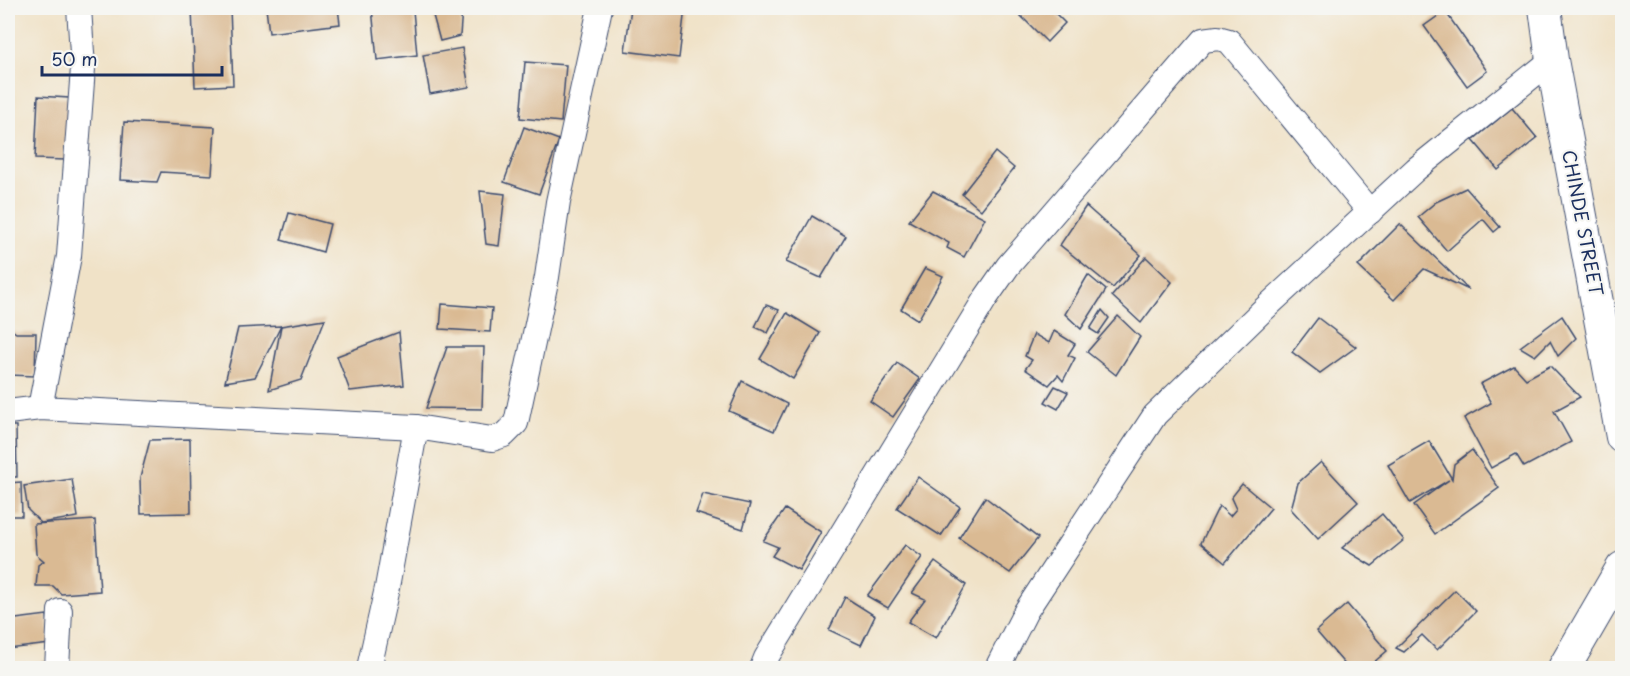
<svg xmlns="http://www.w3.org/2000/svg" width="1630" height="676" viewBox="0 0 1630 676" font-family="'Playpen Sans',sans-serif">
<rect width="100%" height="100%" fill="#f6f6f2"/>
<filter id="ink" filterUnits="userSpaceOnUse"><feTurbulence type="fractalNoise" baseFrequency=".0167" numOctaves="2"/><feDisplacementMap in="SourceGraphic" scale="12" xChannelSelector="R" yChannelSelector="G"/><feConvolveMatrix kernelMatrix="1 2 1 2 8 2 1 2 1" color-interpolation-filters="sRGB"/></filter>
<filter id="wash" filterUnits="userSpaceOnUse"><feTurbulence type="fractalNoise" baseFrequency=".008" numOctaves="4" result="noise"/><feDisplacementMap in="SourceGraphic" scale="24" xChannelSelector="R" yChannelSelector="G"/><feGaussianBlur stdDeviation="1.35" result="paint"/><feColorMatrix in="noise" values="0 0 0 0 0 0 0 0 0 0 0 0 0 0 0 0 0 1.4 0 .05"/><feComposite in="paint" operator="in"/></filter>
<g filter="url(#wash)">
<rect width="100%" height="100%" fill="#f0e2c7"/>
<g id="blocks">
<g fill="#daba93">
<path d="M192 8H230L233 85 195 87Z"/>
<path d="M266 8H338L340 24 269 33Z"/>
<path d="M372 8H424V9L413 10 417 55 377 60Z"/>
<path d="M431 8H462L460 36 440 41Z"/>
<path d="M631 8H685L679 58 625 51Z"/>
<path d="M1013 8H1050L1065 23 1047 42Z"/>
<path d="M1445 11 1487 71 1467 86 1424 26Z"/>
<path d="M462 48 469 87 430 94 423 55Z"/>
<path d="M525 62 566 65 561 122 520 118Z"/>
<path d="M38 96 69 98 66 160 35 159Z"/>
<path d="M1512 108 1537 138 1498 170 1473 140Z"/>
<path d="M124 122 215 127 212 175 161 172 157 182 120 180Z"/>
<path d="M524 127 559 140 539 194 504 182Z"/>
<path d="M995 152 1014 168 981 210 962 194Z"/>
<path d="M1466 188 1500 227 1494 232 1483 219 1447 251 1418 217 1436 202Z"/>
<path d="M480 191 505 194 499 246 486 244Z"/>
<path d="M933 191 985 218 964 257 947 248 949 243 909 221Z"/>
<path d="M1086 206 1141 255 1113 288 1060 245Z"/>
<path d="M289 213 330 224 323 252 281 240Z"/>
<path d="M812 216 846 236 821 278 786 262Z"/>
<path d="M1400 224 1469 290 1424 269 1394 300 1358 266Z"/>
<path d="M1146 257 1172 282 1141 323 1112 296Z"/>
<path d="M925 268 943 276 918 320 901 309Z"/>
<path d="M1088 275 1106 290 1081 329 1065 314Z"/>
<path d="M442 304 492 308 490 332 440 329Z"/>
<path d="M766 305 779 310 768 333 755 327Z"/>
<path d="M1102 310 1109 318 1098 334 1090 329Z"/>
<path d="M787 313 820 333 793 379 760 359Z"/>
<path d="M1118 316 1140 337 1116 375 1087 352Z"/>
<path d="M1562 316 1576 338 1558 356 1550 341 1535 356 1520 347Z"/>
<path d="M1318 318 1356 347 1320 373 1292 352Z"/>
<path d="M325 319 301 380 269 390 281 326Z"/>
<path d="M281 326 255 377 225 382 238 328Z"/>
<path d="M8 327 16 333H36L35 376 8 375Z"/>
<path d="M1054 331 1075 344 1068 355 1075 358 1063 381 1058 375 1049 385 1025 369 1032 360 1025 356 1034 334 1049 343Z"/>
<path d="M399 332 404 385 350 391 337 356Z"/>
<path d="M447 347H484L482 409 426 408Z"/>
<path d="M897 363 920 379 893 417 870 401Z"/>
<path d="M1514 366 1526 379 1550 366 1580 397 1554 411 1571 442 1524 467 1516 454 1491 468 1464 418 1491 403 1480 384Z"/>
<path d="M742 381 787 404 774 431 729 411Z"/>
<path d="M1055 386 1068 392 1058 409 1045 402Z"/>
<path d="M8 426H16L17 477H8Z"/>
<path d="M190 439 191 513 141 514 140 478 150 440Z"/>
<path d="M1429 441 1452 479 1454 464 1472 450 1499 488 1435 534 1414 505 1449 480 1410 503 1388 465Z"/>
<path d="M1321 462 1358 502 1318 539 1291 509 1298 483Z"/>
<path d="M918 477 960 507 941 536 897 508Z"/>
<path d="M72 479 78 517 41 523 28 510 24 486Z"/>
<path d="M21 482 22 516H8V483Z"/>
<path d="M1242 484 1271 508 1225 563 1201 543 1219 506 1230 516 1236 509 1231 498Z"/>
<path d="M703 494 750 504 743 529 696 513Z"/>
<path d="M985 497 1038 538 1010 573 959 538Z"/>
<path d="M785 509 821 532 799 570 772 556 778 547 763 541Z"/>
<path d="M1382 514 1404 540 1372 566 1342 548Z"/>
<path d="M95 520 100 591 61 594 53 586H36L38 565 44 561 36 554 34 524Z"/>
<path d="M905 545 922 557 888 608 867 596Z"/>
<path d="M935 562 966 585 936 638 908 622 925 599 912 593Z"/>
<path d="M1455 590 1476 611 1437 650 1422 635 1404 652 1396 648Z"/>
<path d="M845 597 875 616 861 645 829 630Z"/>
<path d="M1347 604 1387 651 1367 668H1348L1316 631Z"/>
<path d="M47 615 50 644 8 649V620Z"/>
<path d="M47 661 48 668H8V665Z"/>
</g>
</g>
</g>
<g filter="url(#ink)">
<use href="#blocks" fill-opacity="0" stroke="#3b4a6e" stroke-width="1.5"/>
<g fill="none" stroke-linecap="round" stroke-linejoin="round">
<defs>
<g id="minor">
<path d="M40 408 69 256 83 68 79 8"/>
<path d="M8 412 40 408 416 427"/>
<path d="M57 668 60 611"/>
<path d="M369 668 387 588 416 427 492 439 504 435 516 423 547 277 558 202 600 8"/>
<path d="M762 668 766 658 985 299 1008 266 1203 40 1218 38 1229 41 1370 212"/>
<path d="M997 668 1026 611 1155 415 1261 312 1416 169 1552 60"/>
</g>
<g id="tertiary">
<path d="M1545 8 1552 60 1622 437"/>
<path d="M1564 668 1622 568"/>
</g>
</defs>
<use href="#minor" stroke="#3b4a6e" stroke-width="26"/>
<use href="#tertiary" stroke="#3b4a6e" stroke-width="34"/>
<use href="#minor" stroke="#fff" stroke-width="24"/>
<use href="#tertiary" stroke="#fff" stroke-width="32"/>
</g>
</g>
<g text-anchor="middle" stroke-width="4.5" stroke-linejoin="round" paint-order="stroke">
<g font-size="18" fill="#1b2f5e" stroke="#f6f6f2">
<text transform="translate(1582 223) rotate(79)" y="6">CHINDE STREET</text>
</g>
</g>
<rect width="1630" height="676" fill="none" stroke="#f6f6f2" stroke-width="30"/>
<path d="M42 66v9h180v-9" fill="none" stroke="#1b2f5e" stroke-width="3"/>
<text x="51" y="66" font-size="18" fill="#1b2f5e" stroke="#f6f6f2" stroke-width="4.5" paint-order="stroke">50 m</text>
</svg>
